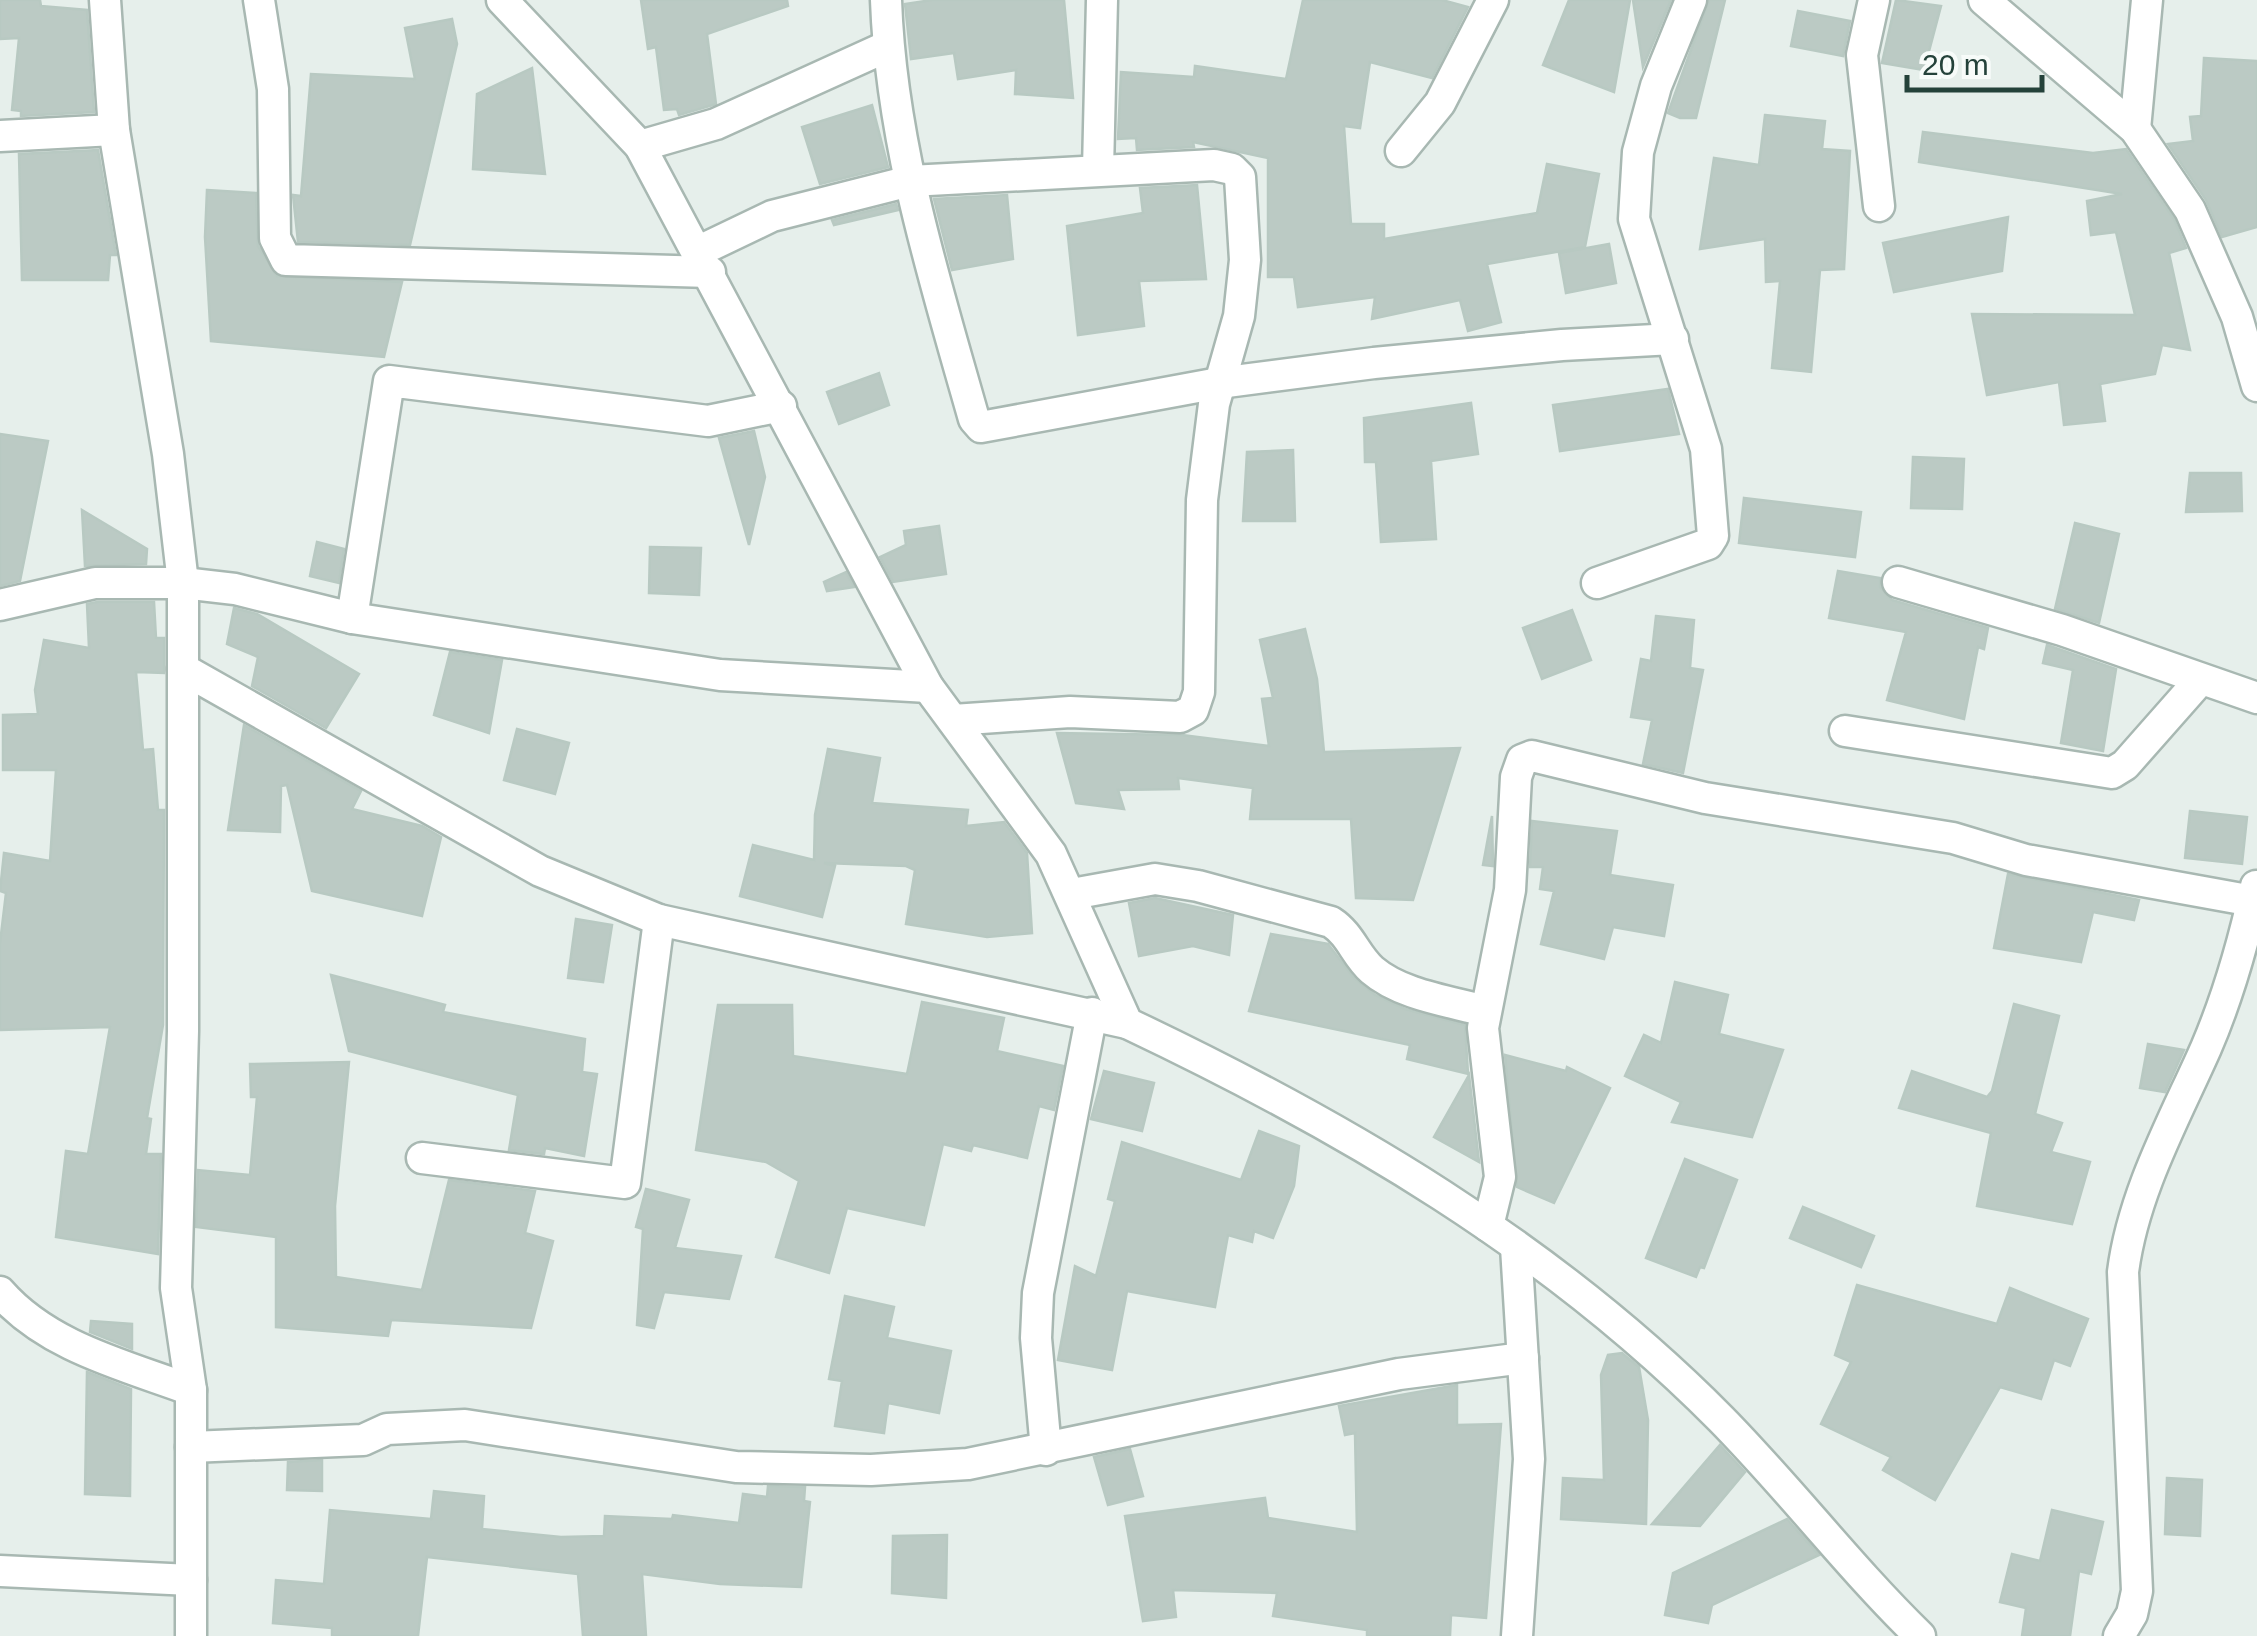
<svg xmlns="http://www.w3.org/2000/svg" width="2257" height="1636" viewBox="0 0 2257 1636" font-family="Helvetica,sans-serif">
<rect width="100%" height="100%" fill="#e6efeb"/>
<g fill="#bbcac4" stroke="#b8c9c2" stroke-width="2.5">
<path d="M0 0H40L41 6 87 10 94 112 21 116V111L12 110 19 38 0 39Z"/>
<path d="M641 0H787L788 6 707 34 716 104 679 115 677 109 664 110 656 47 648 49Z"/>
<path d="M932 0H1064L1073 98 1015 94 1016 70 958 79 954 53 911 59 905 4Z"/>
<path d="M1303 0H1442L1468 7 1432 78 1370 62 1360 128 1344 126 1351 224H1384V239L1537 213 1547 164 1599 174 1585 247 1487 264 1501 322 1468 331 1460 300 1372 319 1375 297 1298 307 1294 277H1268V158L1193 142 1194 147 1137 150 1136 138 1118 139 1121 72 1194 77 1195 66 1286 79Z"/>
<path d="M1569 0H1630L1614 92 1543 65Z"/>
<path d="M1633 0H1671L1643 67Z"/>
<path d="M1709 0H1725L1696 118H1680L1668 113Z"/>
<path d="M1896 0 1941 6 1924 70 1882 63Z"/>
<path d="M1798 11 1850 21 1843 56 1791 46Z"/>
<path d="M452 19 457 44 410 245 298 242 293 195 301 196 311 74 415 79 405 28Z"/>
<path d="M2204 58 2257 61V227L2222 237 2206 200 2168 144 2193 141 2190 117 2201 116Z"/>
<path d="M532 68 545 174 473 169 477 94Z"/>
<path d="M872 105 888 167 820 184 802 127Z"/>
<path d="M1765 115 1825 121 1822 149 1850 151 1844 269 1820 270 1811 372 1772 368 1780 281 1766 282 1765 239 1700 249 1714 158 1759 165Z"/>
<path d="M1923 132 2093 153 2126 149 2174 219 2186 248 2169 253 2190 350 2162 345 2155 374 2100 384 2105 421 2064 425 2059 382 1987 395 1972 314 2135 315 2116 232 2091 235 2087 201 2122 194 1919 162Z"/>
<path d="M98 150 116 255H110L108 280H22L19 154Z"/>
<path d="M1197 185 1206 279 1139 281 1144 326 1078 335 1067 226 1143 213 1140 188Z"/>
<path d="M207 190 256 193 258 246 277 276 402 282 384 357 211 341 205 237Z"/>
<path d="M1007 195 1013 259 952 270 934 199Z"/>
<path d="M896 204 898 210 834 225 832 220Z"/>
<path d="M2008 217 2002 271 1894 292 1883 243Z"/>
<path d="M1609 244 1616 283 1566 293 1559 253Z"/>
<path d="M879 373 889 405 839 424 827 392Z"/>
<path d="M1668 389 1679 434 1560 451 1553 405Z"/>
<path d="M1471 403 1478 454 1431 461 1436 539 1381 542 1376 462H1365L1364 418Z"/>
<path d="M754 431 765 477 749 545 719 438Z"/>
<path d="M0 434 48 441 20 581 0 586Z"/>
<path d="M1293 450 1295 521H1243L1247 452Z"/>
<path d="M1913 457 1964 459 1962 509 1911 508Z"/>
<path d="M2190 473H2241L2242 511 2186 512Z"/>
<path d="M1744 498 1861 512 1855 557 1739 543Z"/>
<path d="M82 510 147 549 146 564 85 566Z"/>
<path d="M2075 523 2119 534 2099 623 2055 609Z"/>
<path d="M939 526 946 574 893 582 880 557 906 545 904 531Z"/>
<path d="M317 542 344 549 339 583 310 576Z"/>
<path d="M650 547 701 548 699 595 649 593Z"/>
<path d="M1838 571 1880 578V587L1892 600 1988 628 1984 649 1978 647 1964 719 1887 700 1906 632 1829 618Z"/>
<path d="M846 572 854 587 827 591 824 582Z"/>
<path d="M97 602H154L156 638H164V673L136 672 143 750 153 749 158 810H164L163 1025 147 1118 151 1119 146 1154H161L158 1254 56 1237 66 1151 88 1154 110 1027 0 1030V943L6 893 0 891 4 853 50 861 56 770H3V715L38 714 35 690 44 640 89 648 87 604Z"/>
<path d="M234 608 257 614 359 674 326 728 252 686 258 657 227 644Z"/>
<path d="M1572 610 1591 660 1542 679 1523 628Z"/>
<path d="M1656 616 1694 620 1690 668 1703 670 1683 773 1643 764 1652 720 1631 717 1641 659 1651 661Z"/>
<path d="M1305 629 1317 679 1324 752 1460 748 1413 900 1356 898 1351 819H1250L1253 788 1178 778 1179 789 1118 790 1124 809 1076 803 1057 733 1182 735 1269 746 1262 699 1273 698 1260 640Z"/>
<path d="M2047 645 2116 669 2103 751 2061 743 2073 670 2043 663Z"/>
<path d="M450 652 502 660 489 733 434 715Z"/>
<path d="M244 725 361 791 352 809 422 826 441 837 422 916 312 891 287 785 281 786 280 832 228 830Z"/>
<path d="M517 729 569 743 555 794 504 780Z"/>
<path d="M828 749 880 758 872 803 968 810 966 826 1004 822 1027 853 1032 933 987 937 906 924 915 870 906 866 824 863 835 866 822 917 740 896 753 845 814 860 815 815Z"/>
<path d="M2190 811 2247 817 2242 864 2185 858Z"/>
<path d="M1492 816 1493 866 1483 865Z"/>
<path d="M1532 821 1617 831 1610 875 1673 885 1664 936 1613 927 1604 959 1541 944 1554 891 1540 889 1543 867H1530Z"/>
<path d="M2008 874 2139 900 2134 920 2093 912 2081 962 1994 948Z"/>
<path d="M1155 898 1233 915 1229 955 1193 946 1139 956 1129 903Z"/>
<path d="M576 919 612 925 603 982 568 978Z"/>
<path d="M1271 934 1328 944 1353 977 1375 995 1405 1009 1465 1025 1468 1074 1407 1059 1410 1045 1249 1011Z"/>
<path d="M331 975 445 1005 443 1012 585 1039 582 1072 597 1074 584 1156 545 1148 544 1154 509 1150 518 1095 349 1051Z"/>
<path d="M1675 982 1728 995 1719 1034 1783 1050 1752 1137 1672 1122 1681 1102 1625 1076 1644 1035 1661 1043Z"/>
<path d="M922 1002 1004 1018 997 1051 1063 1066 1054 1110 1039 1106 1027 1158 973 1145 971 1151 943 1144 924 1225 847 1208 829 1273 776 1257 799 1181 766 1162 696 1150 718 1005H792L793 1056 907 1074Z"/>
<path d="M2014 1004 2059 1016 2035 1114 2062 1123 2051 1152 2090 1162 2072 1224 1977 1206 1991 1133 1899 1108 1912 1071 1987 1097 1992 1091Z"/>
<path d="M2148 1044 2184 1050 2165 1092 2140 1088Z"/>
<path d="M1505 1055 1566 1071 1567 1067 1610 1088 1554 1203 1517 1187Z"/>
<path d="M349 1062 335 1206 336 1277 422 1290 449 1180 535 1191 525 1233 553 1241 531 1328 391 1320 388 1336 276 1327V1237L196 1227 198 1170 250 1175 257 1097H251L250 1064Z"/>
<path d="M1104 1071 1154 1083 1142 1131 1091 1119Z"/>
<path d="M1469 1075 1479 1162 1434 1137Z"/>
<path d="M1259 1131 1299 1146 1294 1186 1273 1238 1254 1231 1252 1242 1228 1235 1215 1307 1127 1291 1112 1370 1058 1360 1075 1266 1096 1276 1115 1201 1108 1199 1122 1142 1241 1180Z"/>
<path d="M1685 1159 1737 1180 1704 1268 1700 1267 1696 1277 1646 1258Z"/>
<path d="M646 1189 689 1200 675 1248 741 1256 729 1299 664 1292 654 1328 637 1325 643 1229 636 1227Z"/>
<path d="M1803 1207 1874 1236 1861 1267 1790 1238Z"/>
<path d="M1857 1285 1997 1324 2010 1288 2088 1319 2070 1366 2054 1360 2041 1399 2000 1387 1935 1500 1883 1470 1891 1457 1821 1424 1851 1362 1835 1355Z"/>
<path d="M845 1296 894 1307 887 1338 951 1351 939 1413 888 1403 884 1433 835 1426 842 1381 829 1379Z"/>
<path d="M91 1321 132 1324V1349L90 1332Z"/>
<path d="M1622 1353 1639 1367 1648 1420 1646 1524 1561 1519 1563 1478 1604 1480 1601 1375 1608 1355Z"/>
<path d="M87 1372 131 1389 130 1496 85 1494Z"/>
<path d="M1457 1385V1425L1501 1424 1486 1618 1451 1615 1450 1636H1367V1630L1273 1616 1277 1593 1173 1590 1176 1617 1143 1621 1125 1516 1265 1498 1268 1518 1357 1532 1355 1433 1345 1435 1339 1406Z"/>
<path d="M1720 1445 1745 1472 1700 1526 1652 1524Z"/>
<path d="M1130 1449 1143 1496 1108 1505 1094 1457Z"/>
<path d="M322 1460V1491L287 1490 288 1462Z"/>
<path d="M2167 1478 2202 1480 2200 1536 2165 1534Z"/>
<path d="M768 1486 805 1487 804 1501 810 1502 801 1587 720 1584 642 1574 646 1636H583L578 1574 427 1557 418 1636H332V1628L273 1623 276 1580 324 1584 330 1510 431 1519 434 1491 484 1496 482 1529 561 1537 604 1536 605 1516 672 1519 673 1515 739 1523 743 1494 767 1497Z"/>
<path d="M2052 1510 2103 1522 2091 1574 2079 1571 2070 1636H2022L2026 1608 2000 1602 2012 1554 2040 1561Z"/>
<path d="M1787 1519 1819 1555 1712 1605 1708 1623 1665 1615 1673 1573Z"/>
<path d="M947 1535 946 1598 892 1593 893 1536Z"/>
</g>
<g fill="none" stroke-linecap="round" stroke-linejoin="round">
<defs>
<g id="street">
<path d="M105 0 114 130 168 454 183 583V1031L176 1288 191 1390V1636"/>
<path d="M259 0 273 89 275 238 286 260 710 272"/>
<path d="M502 0 640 146 928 687 1051 854 1127 1023C1344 1126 1551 1247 1721 1419 1790 1489 1850 1568 1920 1636"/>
<path d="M886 0C891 144 935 281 974 419L981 427 1219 383 1374 363 1562 345 1673 339"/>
<path d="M1874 0 1862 55 1879 206"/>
<path d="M1984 0 2135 129 2190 210 2237 317 2257 386"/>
<path d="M2135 129 2147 0"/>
<path d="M0 136 114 130"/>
<path d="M640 146 716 124 888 46"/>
<path d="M1401 151 1440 103 1493 0"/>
<path d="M1098 170 1102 0"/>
<path d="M699 251 772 216 910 181 1214 165 1232 169 1240 177 1245 260 1239 316 1214 404 1202 500 1199 692 1193 710 1180 717 1070 712 953 720"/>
<path d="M1898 582 2062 630 2257 698"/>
<path d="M1597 583 1708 544 1713 536 1706 449 1634 219 1638 152 1656 86 1691 0"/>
<path d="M0 605 95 583H183L235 589 352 618 720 675 928 687"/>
<path d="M352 618 389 381 708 421 781 406"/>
<path d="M183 669 540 871 659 920 1127 1023"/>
<path d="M1845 731 2112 773 2125 765 2200 680"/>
<path d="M1072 894 1155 879 1198 886 1331 922C1351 935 1355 955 1372 970 1401 995 1449 1001 1485 1011"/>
<path d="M422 1158 625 1183 659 920"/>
<path d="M1488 1226 1500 1177 1483 1028 1510 890 1516 777 1522 760 1532 756 1705 798 1953 838 2026 860 2253 901"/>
<path d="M1516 1247 1529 1459 1517 1636"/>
<path d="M0 1292C48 1347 124 1365 191 1390"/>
<path d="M191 1447 363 1440 387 1429 465 1425 736 1467 871 1470 968 1464 1399 1374 1523 1358"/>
<path d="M1046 1450 1036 1338 1038 1293 1092 1013"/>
<path d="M0 1571 191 1580"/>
<path d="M2119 1636 2132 1614 2137 1591 2123 1272C2133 1193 2174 1120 2206 1048 2228 997 2244 940 2256 886"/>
</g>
</defs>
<use href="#street" stroke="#a8b8b2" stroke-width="35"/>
<use href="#street" stroke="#fff" stroke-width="30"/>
</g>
<path d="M1907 75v15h135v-15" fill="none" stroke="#24423a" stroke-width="5"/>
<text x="1922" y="75" font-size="30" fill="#24423a" stroke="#f7fbf9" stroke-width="8" paint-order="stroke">20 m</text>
</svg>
